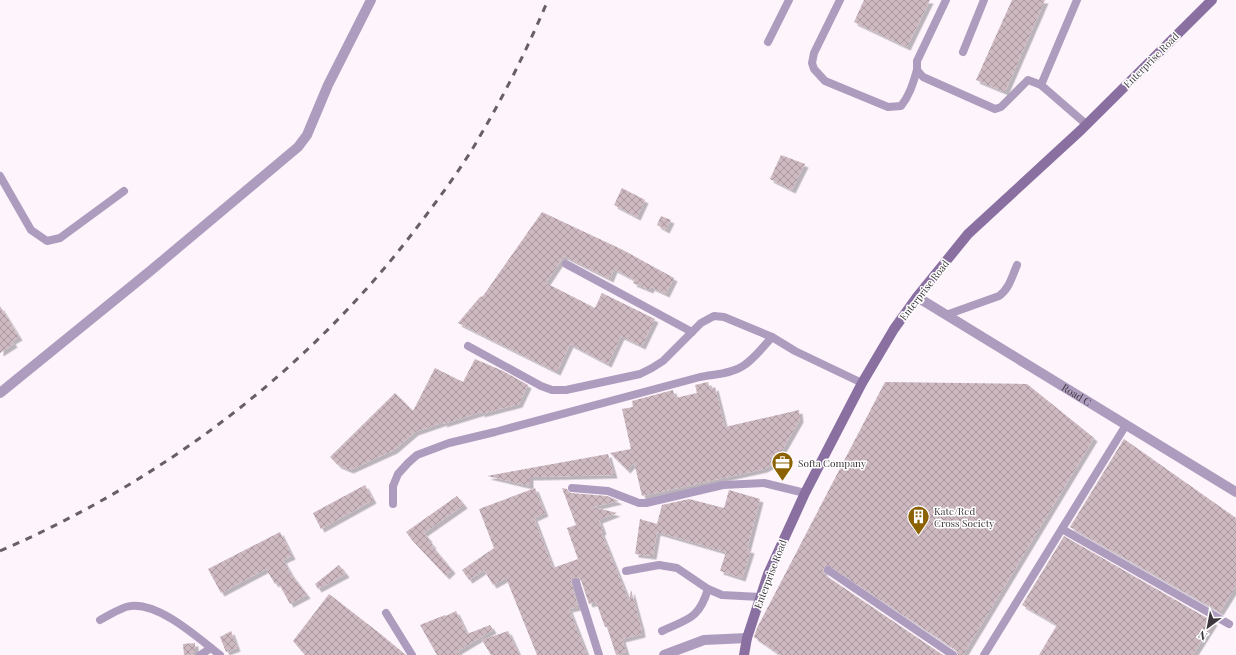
<svg xmlns="http://www.w3.org/2000/svg" width="1236" height="655" viewBox="0 0 1236 655" font-family="'Playfair Display',serif">
<defs>
<pattern id="building-cross-hatch" width="8" height="8" patternUnits="userSpaceOnUse"><rect width="8" height="8" fill="#ceb9c1"/><path d="M0 0l8 8M0 8l8-8" fill="none" stroke="#a8979e"/></pattern>
<filter id="shadow"><feDropShadow dx="3.5" dy="3.5" stdDeviation="0" flood-color="#0004"/></filter>
</defs>
<rect width="100%" height="100%" fill="#fef4fc"/>
<g fill="url(#building-cross-hatch)" filter="url(#shadow)">
<path d="M864 0H930L907 47 854 22Z"/>
<path d="M1012 0H1045L1005 92 976 80Z"/>
<path d="M781 155 805 164 792 190 770 179Z"/>
<path d="M622 188 645 200 637 217 614 205Z"/>
<path d="M542 212 623 250 674 278 666 294 651 287 650 290 633 283 635 280 614 269 610 279 564 256 546 283 595 308 602 293 655 319 642 346 621 336 608 364 570 344 557 372 458 323 480 297 483 296Z"/>
<path d="M661 216 671 220 666 230 657 225Z"/>
<path d="M0 306 19 337 12 341 14 344 0 353Z"/>
<path d="M475 359 503 371 528 385 519 404 481 414 482 412 443 424 444 422 415 432 394 450 350 470 338 465 330 457 395 393 413 411 435 368 463 382Z"/>
<path d="M708 382 710 389 715 387 725 427 799 410 800 419 775 463 764 469 642 496 634 462 627 470 610 453 631 449 622 409 633 407 632 401 673 390 675 398 697 393 695 385Z"/>
<path d="M885 382 1027 384 1094 438 963 655H958L956 650 828 565 824 567 823 569 825 575 943 655H780L754 637 757 628Z"/>
<path d="M1124 439 1236 518V586L1220 612 1070 527Z"/>
<path d="M608 454 614 475 530 477V486L487 476Z"/>
<path d="M365 485 373 500 321 529 313 513Z"/>
<path d="M535 488 545 513 534 518 553 568 578 559 567 528 576 525 562 488 567 489 569 492 571 493 607 496 619 501 593 507 617 513 599 520 603 531 601 532 629 601 631 590 641 627 642 634 622 639 626 652 616 655 607 627H605L596 602 589 604 581 580 578 577 572 578 571 581 578 607 569 609 587 655H537L506 578 493 585 484 570 469 580 462 570 494 548 479 509Z"/>
<path d="M729 490 760 499 747 549 751 550 742 578 720 571 726 552 657 532 653 556 635 554 640 519 657 524 662 505 689 499 724 508Z"/>
<path d="M457 496 464 505 424 533 429 539 428 540 433 545 432 546 452 570 446 576 412 540 406 532Z"/>
<path d="M280 532 292 556 283 560 291 574 307 595 290 604 278 582 275 584 266 569 221 593 208 569Z"/>
<path d="M1064 536 1214 622 1193 655H1039L1057 625 1022 605Z"/>
<path d="M339 565 346 574 318 589 315 584Z"/>
<path d="M329 594 378 632 406 655H305L293 641Z"/>
<path d="M456 611 467 634 490 625 493 630 458 651 460 655H437L420 625 445 615 446 616Z"/>
<path d="M231 631 237 648 226 652 220 637Z"/>
<path d="M508 631 519 655H491L482 640Z"/>
<path d="M195 643V654L184 655 183 644Z"/>
</g>
<g fill="none" stroke-linecap="round" stroke-linejoin="round">
<g stroke="#ae9cbe" stroke-width="8">
<path d="M840 0 814 53 812 63 814 69 825 81 888 107 901 106C910 95 913 83 917 70"/>
<path d="M946 0 917 61V70L923 77 995 109 1001 107 1028 80 1041 85 1086 124"/>
<path d="M768 42 789 0"/>
<path d="M963 52 984 0"/>
<path d="M1041 85 1077 0"/>
<path d="M0 176 31 230 47 241 60 238 124 191"/>
<path d="M566 264 692 332"/>
<path d="M946 315 999 296C1009 289 1012 277 1017 265"/>
<path d="M468 346 541 386 552 390H566L640 374 652 368 663 361 701 323 714 316 724 317 772 337 795 351 862 383"/>
<path d="M572 488 608 491 639 503H646L723 485 764 483 805 493"/>
<path d="M393 504V486L398 474 408 463 417 455 449 443 495 432 700 377C714 374 731 374 743 366 754 359 763 347 772 337"/>
<path d="M1062 529 1229 624"/>
<path d="M828 570 953 655"/>
<path d="M626 571 659 565 677 568 708 589 722 595 760 597"/>
<path d="M576 582 599 655"/>
<path d="M386 613 412 655"/>
<path d="M100 620C108 616 123 606 131 606 160 603 198 638 220 655"/>
<path d="M662 631C688 619 699 619 708 589"/>
<path d="M200 655 211 648"/>
<path d="M984 655 1126 425"/>
</g>
<g stroke="#ae9cbe" stroke-width="10">
<path id="s1" d="M917 297 1236 492"/>
<path d="M0 393 149 272 298 147 307 135 328 85 371 0"/>
<path d="M664 655 704 640 747 638"/>
</g>
<path stroke="#8a70a1" stroke-width="10" d="M744 655 747 638 768 574 805 493 862 383 894 329 917 297 968 234 1081 130 1212 0"/>
<path stroke="#675f66" stroke-width="3" stroke-dasharray="7 7" stroke-linecap="butt" d="M0 551C166 479 313 367 421 222 442 194 463 166 480 136 506 92 528 47 548 0"/>
</g>
<defs>
<symbol id="office-pin" viewBox="-11 -11 22 30"><path d="M0 17L-7.5 6A9.5 9.5 0 1 1 7.5 6Z" fill="#8b6102" stroke="#fff"/><path d="M-6-3h4V-5.5h4V-3h4V5H-6ZM-1-4.5V-3h2v-1.5ZM-6 0V1H6V0Z" fill="#fff"/></symbol>
<symbol id="building-pin" viewBox="-11 -11 22 30"><path d="M0 17L-7.5 6A9.5 9.5 0 1 1 7.5 6Z" fill="#8b6102" stroke="#fff"/><path d="M-4-6H4V6H1V3H-1V6H-4ZM-2.5-4.3h1.7v1.8h-1.7ZM.8-4.3h1.7v1.8H.8ZM-2.5-1h1.7V.8h-1.7ZM.8-1h1.7V.8H.8Z" fill="#fff"/></symbol>
</defs>
<g fill-rule="evenodd">
<use href="#office-pin" x="770" y="450" width="25" height="34"/>
<use href="#building-pin" x="906" y="504" width="25" height="34"/>
</g>
<g text-anchor="middle" stroke-width="3" stroke-linejoin="round" paint-order="stroke">
<g font-size="10" fill="#3d363c" stroke="#fff">
<text transform="translate(1151 60) rotate(-45)" y="4">Enterprise Road</text>
<text transform="translate(924 290) rotate(-52)" y="4">Enterprise Road</text>
<text dy="4" stroke="none"><textPath href="#s1" startOffset="187">Road C</textPath></text>
<text transform="translate(770 574) rotate(-69)" y="4">Enterprise Road</text>
</g>
<g font-size="10" fill="#3d363c" stroke="#fff" text-anchor="start">
<text x="798" y="467">Softa Company</text>
<text x="934" y="515">Kate/Red<tspan x="934" dy="12">Cross Society</tspan></text>
</g>
</g>
<g transform="translate(1208 627) rotate(212)" stroke="#ffffff" stroke-width="3" paint-order="stroke">
<path d="M0-3L7 15L0 10L-7 15Z" fill="#3d363c"/>
<text y="-6" font-size="11" font-weight="bold" text-anchor="middle" fill="#3d363c">N</text>
</g>
</svg>
